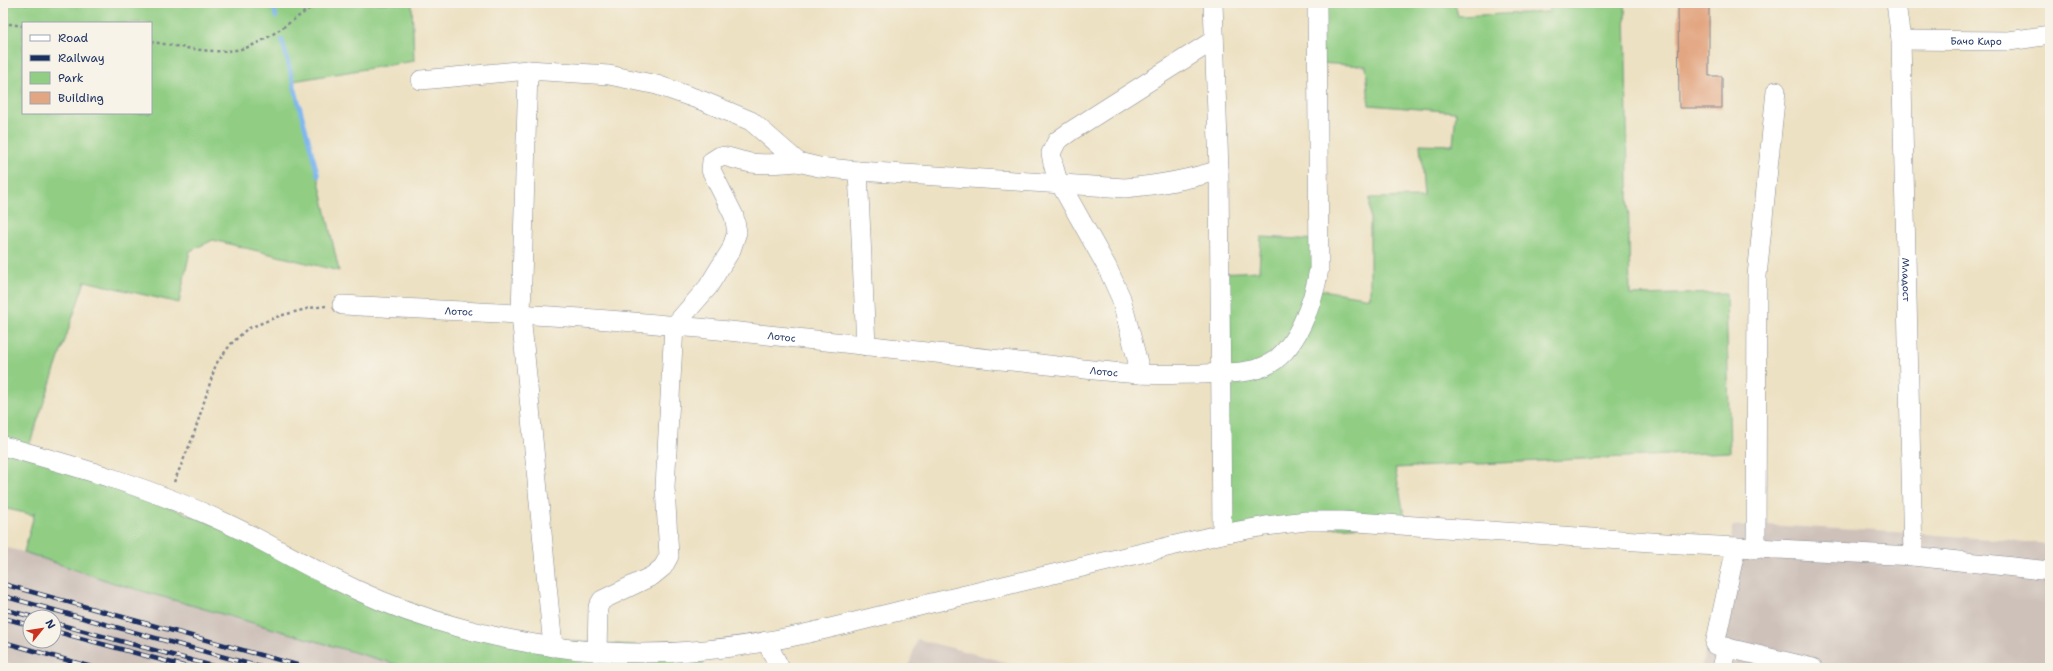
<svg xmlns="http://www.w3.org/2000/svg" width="2053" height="671" viewBox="0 0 2053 671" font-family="'Shantell Sans',sans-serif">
<rect width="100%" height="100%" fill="#f7f3e8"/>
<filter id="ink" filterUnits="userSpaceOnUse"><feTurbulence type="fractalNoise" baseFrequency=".025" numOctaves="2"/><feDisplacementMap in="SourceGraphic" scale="8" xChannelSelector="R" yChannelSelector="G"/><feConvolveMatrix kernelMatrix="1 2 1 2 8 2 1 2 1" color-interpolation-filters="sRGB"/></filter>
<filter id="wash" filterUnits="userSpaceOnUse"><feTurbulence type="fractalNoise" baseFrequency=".012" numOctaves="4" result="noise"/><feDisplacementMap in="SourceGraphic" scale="16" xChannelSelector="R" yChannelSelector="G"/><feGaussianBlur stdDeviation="0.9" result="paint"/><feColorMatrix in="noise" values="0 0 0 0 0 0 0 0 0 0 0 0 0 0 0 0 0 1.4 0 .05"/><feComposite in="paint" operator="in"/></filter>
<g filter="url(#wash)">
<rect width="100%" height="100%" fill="#ede1c3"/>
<g fill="#cec1ba" fill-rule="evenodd">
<path d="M1766 525 1912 533 2050 544V668H1701L1731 549 1732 527Z"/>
<path d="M3 547 24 552 111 582 409 668H27L3 662ZM30 617H54V641H30Z"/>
<path d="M917 639 1029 668H908Z"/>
</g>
<g fill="#91ce84" stroke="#567e71" fill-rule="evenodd">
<path d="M3 3H412L414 61 293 81 318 176 339 271 213 240 190 251 179 303 85 281 27 452 275 548 492 636 708 650 702 668H409L111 582 24 552 35 511 33 515 3 508ZM23 23H151V113H23Z"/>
<path d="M1317 3H1455L1458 16 1549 12V3H1625L1630 295 1726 293 1730 452 1395 468 1406 524 1222 534 1220 273 1259 271 1261 237 1320 240 1316 289 1370 298V198L1424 197 1420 144 1453 145 1456 112 1369 105 1366 66 1317 63Z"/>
</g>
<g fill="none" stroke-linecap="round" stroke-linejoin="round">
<g stroke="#7fb7ef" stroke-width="4.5">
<path d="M248 3H274"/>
<path d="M273 3 276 17"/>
<path d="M282 40 318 176"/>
</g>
</g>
<g id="blocks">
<path fill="#e3a682" d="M1678 3H1709V76H1722V108H1679Z"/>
</g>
</g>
<g filter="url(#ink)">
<use href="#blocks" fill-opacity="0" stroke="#848890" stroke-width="1"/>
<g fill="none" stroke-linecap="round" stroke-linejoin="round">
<defs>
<g id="minor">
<path d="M1213 3 1219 170 1222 534"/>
<path id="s1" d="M1896 3 1901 40 1913 556"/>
<path id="s2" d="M1901 40 2009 41 2050 35"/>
<path d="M528 70 521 314 553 647"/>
<path d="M421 80 528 70 609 75 657 85 703 101 751 121 798 162 819 167 858 171 1125 188C1158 185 1188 180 1219 170"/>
<path d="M858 171 866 346"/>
<path id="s3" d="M342 305C454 311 566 315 677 326 795 337 913 351 1031 363 1067 367 1104 372 1140 374 1161 375 1182 374 1203 374 1223 373 1247 374 1265 366 1297 352 1314 300 1319 269L1317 3"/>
<path d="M1141 374 1121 298 1107 267 1057 178 1053 164 1051 153 1057 141 1071 131 1214 40"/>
<path d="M3 446C79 467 154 489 226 523 261 539 293 559 328 576 361 593 398 609 434 620 521 647 614 659 705 650 783 643 860 620 936 602 1031 579 1126 557 1222 534L1266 526 1306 521H1342L1680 544 1913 556 2050 571"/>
<path d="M1736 547 1715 645 1813 668"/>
<path d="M1756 549 1757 276 1776 91"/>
<path d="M766 641 780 668"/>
<path d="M597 652 598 607 602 600 652 576 663 567 669 556 665 487 674 326 708 287 719 269 731 250 737 232 734 216 711 170 712 161 720 156C731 157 740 161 751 163 766 165 782 163 798 162"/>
<path d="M1722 668 1727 647"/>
</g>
</defs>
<use href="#minor" stroke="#848890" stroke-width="20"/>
<g stroke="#848890" stroke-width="2.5" stroke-dasharray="3 3" stroke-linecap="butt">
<path d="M3 23 23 26"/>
<path d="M151 42C182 46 220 58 251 46 274 36 296 17 318 3"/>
<path d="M174 482 193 437 216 364 231 344 247 329 279 316 310 308 326 306"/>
</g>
<use href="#minor" stroke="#fff" stroke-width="19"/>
<defs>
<g id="rail">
<path d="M3 584 308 668"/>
<path d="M3 596 264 668"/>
<path d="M3 609 33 617"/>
<path d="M3 618 30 625"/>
<path d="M54 623 220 668"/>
<path d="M54 631 191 668"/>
<path d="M3 642 95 668"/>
</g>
</defs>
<use href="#rail" stroke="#1b2f5e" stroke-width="4.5"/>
<use href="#rail" stroke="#f7f3e8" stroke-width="3" stroke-dasharray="9" stroke-linecap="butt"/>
</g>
</g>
<g text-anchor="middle" stroke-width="3" stroke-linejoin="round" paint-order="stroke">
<g font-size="10" fill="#1b2f5e" stroke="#f7f3e8">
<text dy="4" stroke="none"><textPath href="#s2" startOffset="75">Бачо Киро</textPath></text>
<text dy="4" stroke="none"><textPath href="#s1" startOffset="277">Младост</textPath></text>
<text dy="4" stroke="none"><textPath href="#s3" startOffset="117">Лотос</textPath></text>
<text dy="4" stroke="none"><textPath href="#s3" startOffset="441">Лотос</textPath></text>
<text dy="4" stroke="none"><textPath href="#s3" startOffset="765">Лотос</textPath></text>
</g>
</g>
<rect width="2053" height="671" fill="none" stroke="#f7f3e8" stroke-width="16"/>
<rect x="22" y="22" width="130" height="92" fill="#f7f3e8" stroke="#9fa5b1"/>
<rect x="30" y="35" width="20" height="6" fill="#ffffff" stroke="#9fa5b1"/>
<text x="58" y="42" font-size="12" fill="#1b2f5e">Road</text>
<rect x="30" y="55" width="20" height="6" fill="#1b2f5e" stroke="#9fa5b1"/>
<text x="58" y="62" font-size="12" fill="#1b2f5e">Railway</text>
<rect x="30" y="72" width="20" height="12" fill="#91ce84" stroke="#9fa5b1"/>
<text x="58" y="82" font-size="12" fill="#1b2f5e">Park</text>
<rect x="30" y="92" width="20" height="12" fill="#e3a682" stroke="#9fa5b1"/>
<text x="58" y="102" font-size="12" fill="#1b2f5e">Building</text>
<g transform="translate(42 629) rotate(60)"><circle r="19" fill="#f7f3e8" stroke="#9fa5b1"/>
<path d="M0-3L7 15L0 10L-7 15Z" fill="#c8321e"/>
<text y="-6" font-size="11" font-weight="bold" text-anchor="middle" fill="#1b2f5e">N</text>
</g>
</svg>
